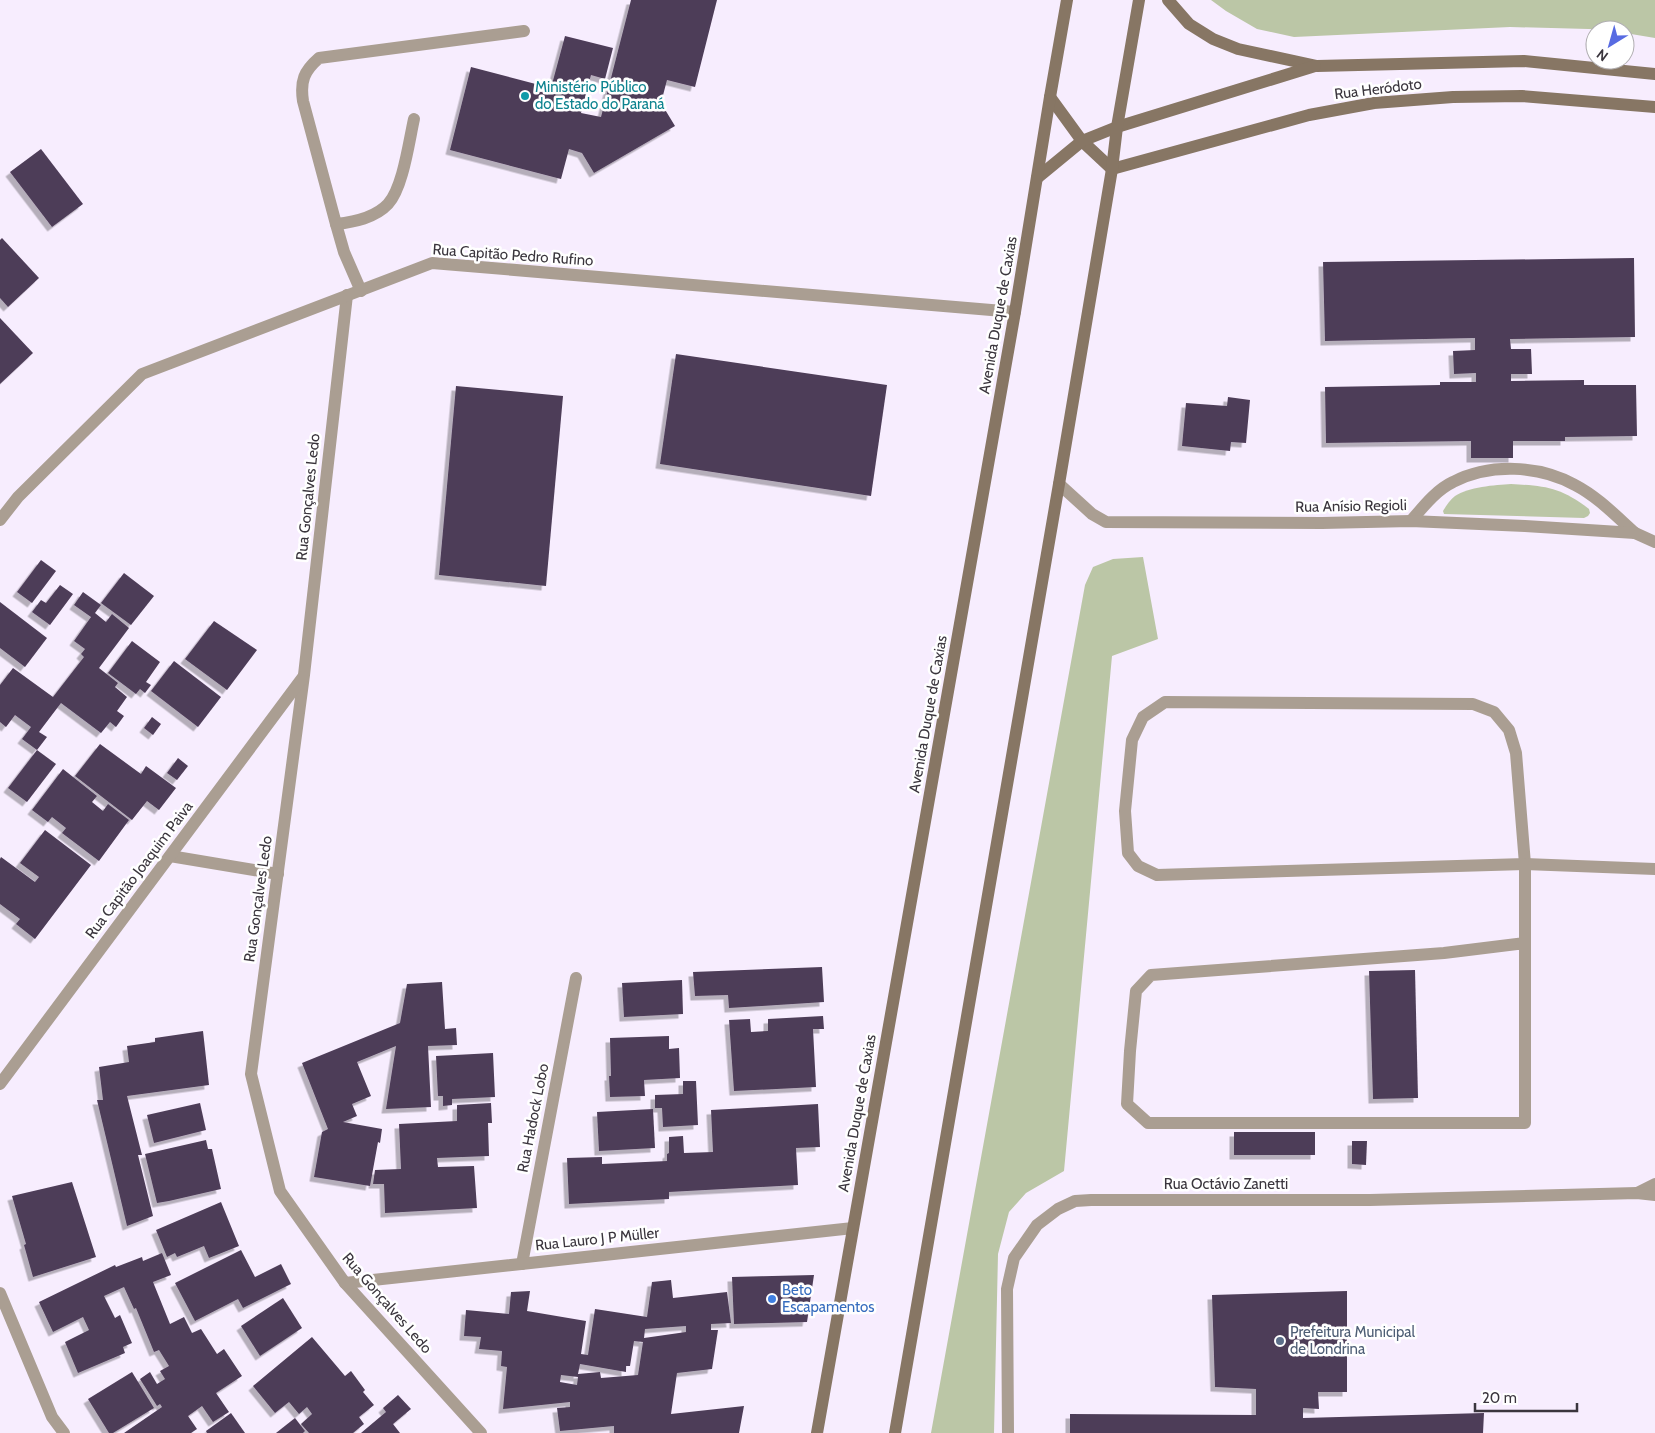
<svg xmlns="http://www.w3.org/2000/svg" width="1655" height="1433" viewBox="0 0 1655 1433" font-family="Cabin,sans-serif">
<defs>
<filter id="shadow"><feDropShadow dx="-4.5" dy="4.5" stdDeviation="0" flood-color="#0004"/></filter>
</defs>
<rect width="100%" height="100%" fill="#f7edfe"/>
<g fill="#bbc6a6">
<path d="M1211 0H1655V38L1625 33V30L1510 27 1294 37 1257 29 1226 11Z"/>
<path d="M1511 484C1546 486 1560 487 1589 509L1590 513 1588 516 1584 518 1444 514 1443 511C1446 506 1450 500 1455 496 1468 487 1495 485 1511 484Z"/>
<path d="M1143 557 1158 639 1112 656 1064 1171 1026 1193 1009 1212 998 1254 994 1433H931L1085 585 1093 567 1113 559Z"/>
</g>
<g fill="#4e3d58" fill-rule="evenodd" filter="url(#shadow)">
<path d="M631 0H717L695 87 667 80 661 103 675 126 594 173 582 153 569 149 561 179 450 150 471 67 551 88 565 36 613 48 605 79 591 75 581 113 601 117Z"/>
<path d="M41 149 83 204 52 227 10 172Z"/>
<path d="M2 238 39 278 8 307 0 298V240Z"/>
<path d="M1634 258 1635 337 1510 339 1511 349H1531L1532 374H1511V381L1584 380V385H1636L1637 436 1565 437V441H1513V458H1471V441L1326 443 1325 387 1440 385V382H1476V373L1454 374 1453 351 1475 350V338L1325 341 1323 262Z"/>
<path d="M0 318 33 353 0 384Z"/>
<path d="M676 354 887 385 871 496 660 464Z"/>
<path d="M456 386 563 396 546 586 439 575Z"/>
<path d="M1228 397 1250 400 1246 443 1231 442 1230 451 1182 446 1186 403 1227 406Z"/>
<path d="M41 560 56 571 32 603 17 592Z"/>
<path d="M124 573 154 596 131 625 101 603Z"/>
<path d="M60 585 73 594 50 625 32 612 41 600 46 603Z"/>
<path d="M83 592 101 605 95 613 106 622 112 614 129 628 99 668 118 683 115 687 127 697 117 711 124 716 116 727 110 722 101 733 61 703 39 732 47 737 37 750 22 739 31 727 15 715 6 727 0 722V685L13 668 53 697 84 657 81 654 85 649 74 641 91 617 74 605Z"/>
<path d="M0 602 47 638 25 667 0 648Z"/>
<path d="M214 621 257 650 227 690 185 659Z"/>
<path d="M132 641 160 662 146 682 151 685 145 693 140 689 136 694 108 673Z"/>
<path d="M174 661 221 697 198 727 151 691Z"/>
<path d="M152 717 161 724 153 735 144 728Z"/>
<path d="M100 744 141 774 146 766 176 788 159 810 147 801 132 820 75 776Z"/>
<path d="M37 750 56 764 27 802 8 788Z"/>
<path d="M178 758 188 766 177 780 167 773Z"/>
<path d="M63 769 97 796 92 802 103 811 108 804 129 820 99 861 62 833 66 828 52 817 48 822 32 810Z"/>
<path d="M45 830 91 865 35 939 16 924 20 919 0 904V859L1 857 35 882 39 877 20 863Z"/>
<path d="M822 967 824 1002 729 1008 728 995 695 996 693 972Z"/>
<path d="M1415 970 1418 1098 1373 1099 1369 971Z"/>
<path d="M682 980 683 1014 624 1017 622 983Z"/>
<path d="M442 982 445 1029 456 1028 457 1045 428 1046 431 1107 386 1109 396 1046 357 1062 371 1096 352 1104 357 1116 343 1122 382 1129 380 1143 378 1142 370 1186 314 1177 322 1132 328 1129 302 1063 400 1023 407 984Z"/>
<path d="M823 1016 824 1029H813L816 1087 734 1091 729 1020 750 1019 751 1032 768 1031V1019Z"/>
<path d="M203 1031 209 1085 127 1096 142 1155H138L153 1216 127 1226 97 1100H103L99 1067 129 1062 127 1046 155 1042V1038Z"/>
<path d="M669 1036V1049L679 1048 680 1078 644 1080 645 1096 610 1097 609 1076H611L610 1038Z"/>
<path d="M493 1053 495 1097 452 1099V1105L443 1106V1096H438L436 1056Z"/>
<path d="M683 1081H696L698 1125 663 1127 662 1108H655V1095L683 1094Z"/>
<path d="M200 1103 206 1130 154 1143 147 1115Z"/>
<path d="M491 1103 492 1123H488L489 1156 437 1158 438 1167 474 1166 477 1208 385 1213 384 1184H373L375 1170 401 1169 399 1124 457 1121V1105Z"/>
<path d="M818 1104 820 1147 796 1148 798 1185 669 1192V1199L569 1204 567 1158 602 1157V1164L667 1161V1154L669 1153V1137L683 1136 684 1153 713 1152 711 1110Z"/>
<path d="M653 1109 655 1148 599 1151 597 1112Z"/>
<rect x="1234" y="1132" width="81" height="23"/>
<path d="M206 1140 208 1149H212L221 1189 169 1201 157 1203 145 1154Z"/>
<path d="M1352 1141H1367L1366 1165 1352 1164Z"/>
<path d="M72 1182 96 1257 33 1277 24 1245 26 1244 12 1196Z"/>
<path d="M221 1202 239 1246 209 1258 204 1246 177 1257 175 1253 167 1257 156 1230Z"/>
<path d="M241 1250 255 1277 281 1264 291 1284 243 1308 238 1299 195 1321 175 1283Z"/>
<path d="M162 1253 171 1275 153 1282 170 1324 184 1317 192 1333 201 1329 217 1354 224 1349 242 1376 216 1393 229 1412 213 1422 202 1406 188 1416 197 1429 191 1433H124L162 1407 160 1404 157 1406 140 1379 150 1372 157 1384 165 1379 160 1371 169 1366 159 1350 154 1352 136 1308 134 1309 124 1287 104 1296 115 1318 120 1315 132 1343 123 1347 125 1353 78 1373 65 1342 89 1330 83 1317 53 1332 39 1302 115 1265 116 1267 142 1257 143 1261Z"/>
<path d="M814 1275 807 1322 734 1324 732 1277Z"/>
<path d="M671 1280 673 1298 727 1292 731 1323 711 1324V1330H718L712 1369 677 1373 671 1414 744 1406 739 1433H614V1426L560 1431 557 1408 570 1407V1402L503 1409 507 1367 501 1366 502 1351 479 1349 481 1337 464 1336 466 1310 509 1314 511 1292 530 1291 527 1311 586 1321 581 1354 588 1355 595 1309 647 1317 652 1282ZM686 1326V1332L644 1338 645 1329ZM634 1341 643 1342 638 1375 601 1378 600 1372 578 1374 580 1364 626 1372V1366H630ZM561 1375 578 1377 577 1385 560 1382Z"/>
<path d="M1347 1291V1392H1318L1319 1409 1303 1408V1418L1484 1413 1483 1433H1070V1414L1256 1415V1389L1215 1387 1212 1295Z"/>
<path d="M283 1298 302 1328 260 1356 241 1326Z"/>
<path d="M312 1337 345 1376 351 1371 365 1390 363 1392 374 1405 359 1417 364 1424 353 1433H309L301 1424 312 1414 307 1407 299 1414 289 1402 275 1413 253 1386Z"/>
<path d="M132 1372 154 1408 113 1433H109L88 1399Z"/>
<path d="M398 1395 411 1409 393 1424 400 1433H361L386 1412 383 1408Z"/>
<path d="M231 1413 245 1433H207L206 1431Z"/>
<path d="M295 1418 305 1431 303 1433H276Z"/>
</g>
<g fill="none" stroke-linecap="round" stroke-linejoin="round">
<g stroke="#aa9e92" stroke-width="12">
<path d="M336 224C354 222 375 218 388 204 403 188 409 141 414 119"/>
<path d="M361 291 344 252 336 224 303 101C300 81 304 71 319 58L524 31"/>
<path d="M1411 521C1423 507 1436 490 1453 482 1490 463 1539 465 1575 485 1598 497 1616 516 1635 533"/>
<path d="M1165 702 1473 704 1494 712 1509 730 1516 753 1525 864 1157 875 1138 866 1128 853 1125 811 1132 740 1143 717Z"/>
<path d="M1525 943V1123H1148L1127 1104 1130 1051 1136 991 1151 975 1444 953 1525 943V864L1655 869"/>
</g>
<g stroke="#aa9e92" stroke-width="12">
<path d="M347 295 304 675 251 1074 280 1191 345 1283 481 1433"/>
<path d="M1059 484 1092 514 1106 522 1322 523 1411 521 1525 526 1635 533 1655 542"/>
<path d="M0 520 18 497 142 374 432 263 1015 312"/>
<path d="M170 856 278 874"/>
<path d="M0 1084 303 677"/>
<path d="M1637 1193 1655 1184"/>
<path d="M522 1264 576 978"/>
<path d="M345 1283 853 1228"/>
<path d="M0 1293 52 1417 64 1433"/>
<path d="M1008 1433 1007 1289 1014 1258 1037 1225 1058 1209 1075 1201 1091 1200H1370L1637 1193 1655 1195"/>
</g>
<g stroke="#877664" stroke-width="12">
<path d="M1168 0 1189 24 1213 39 1238 49 1317 66 1524 61 1655 74"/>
<path d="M1050 97 1082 141 1112 169"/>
<path d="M1112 169 1309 115 1374 103 1453 97 1522 96 1655 107"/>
<path d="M1037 178 1082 141 1117 127 1315 66"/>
<path d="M817 1433 1015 312 1050 97 1067 0"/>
<path d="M895 1433 1059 484 1112 169 1117 127 1139 0"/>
</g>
</g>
<circle fill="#0f9aa8" stroke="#fff" stroke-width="2" cx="525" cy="96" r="5"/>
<circle fill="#3f7fe0" stroke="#fff" stroke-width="2" cx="772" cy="1299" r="5"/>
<circle fill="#5c6f8a" stroke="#fff" stroke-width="2" cx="1280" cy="1341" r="5"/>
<g text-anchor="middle" stroke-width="5" stroke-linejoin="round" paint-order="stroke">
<g font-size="15" fill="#0d838f" stroke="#fff" text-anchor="start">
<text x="535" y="92">Ministério Público<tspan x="535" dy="17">do Estado do Paraná</tspan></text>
</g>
<g font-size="15" fill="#3a353d" stroke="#fff">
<text transform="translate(1378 89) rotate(-7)" y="5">Rua Heródoto</text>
<text transform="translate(513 255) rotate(4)" y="5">Rua Capitão Pedro Rufino</text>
<text transform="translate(998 315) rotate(-80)" y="5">Avenida Duque de Caxias</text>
<text transform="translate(308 497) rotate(-84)" y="5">Rua Gonçalves Ledo</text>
<text transform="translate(1351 506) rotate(-1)" y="5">Rua Anísio Regioli</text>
<text transform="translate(928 714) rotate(-80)" y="5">Avenida Duque de Caxias</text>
<text transform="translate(139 870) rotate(-53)" y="5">Rua Capitão Joaquim Paiva</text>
<text transform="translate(258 899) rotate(-82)" y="5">Rua Gonçalves Ledo</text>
<text transform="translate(857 1113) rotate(-80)" y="5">Avenida Duque de Caxias</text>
<text transform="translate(533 1118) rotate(-79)" y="5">Rua Hadock Lobo</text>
<text x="1226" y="1189">Rua Octávio Zanetti</text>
<text transform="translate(597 1239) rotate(-6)" y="5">Rua Lauro J P Müller</text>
<text transform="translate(387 1303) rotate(49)" y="5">Rua Gonçalves Ledo</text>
</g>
<g font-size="15" fill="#366cbe" stroke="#fff" text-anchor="start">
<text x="782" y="1295">Beto<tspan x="782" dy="17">Escapamentos</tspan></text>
</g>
<g font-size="15" fill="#4e5e75" stroke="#fff" text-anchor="start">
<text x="1290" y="1337">Prefeitura Municipal<tspan x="1290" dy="17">de Londrina</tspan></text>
</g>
</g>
<g transform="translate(1610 45) rotate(217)"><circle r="24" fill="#ffffff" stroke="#b0aeb1"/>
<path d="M0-4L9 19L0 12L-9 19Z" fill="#586be2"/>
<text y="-8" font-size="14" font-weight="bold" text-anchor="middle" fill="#3a353d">N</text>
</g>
<path d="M1475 1403v8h102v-8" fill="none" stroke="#3a353d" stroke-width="2.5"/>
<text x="1482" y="1403" font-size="15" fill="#3a353d" stroke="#ffffff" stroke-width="4" paint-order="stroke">20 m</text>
</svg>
